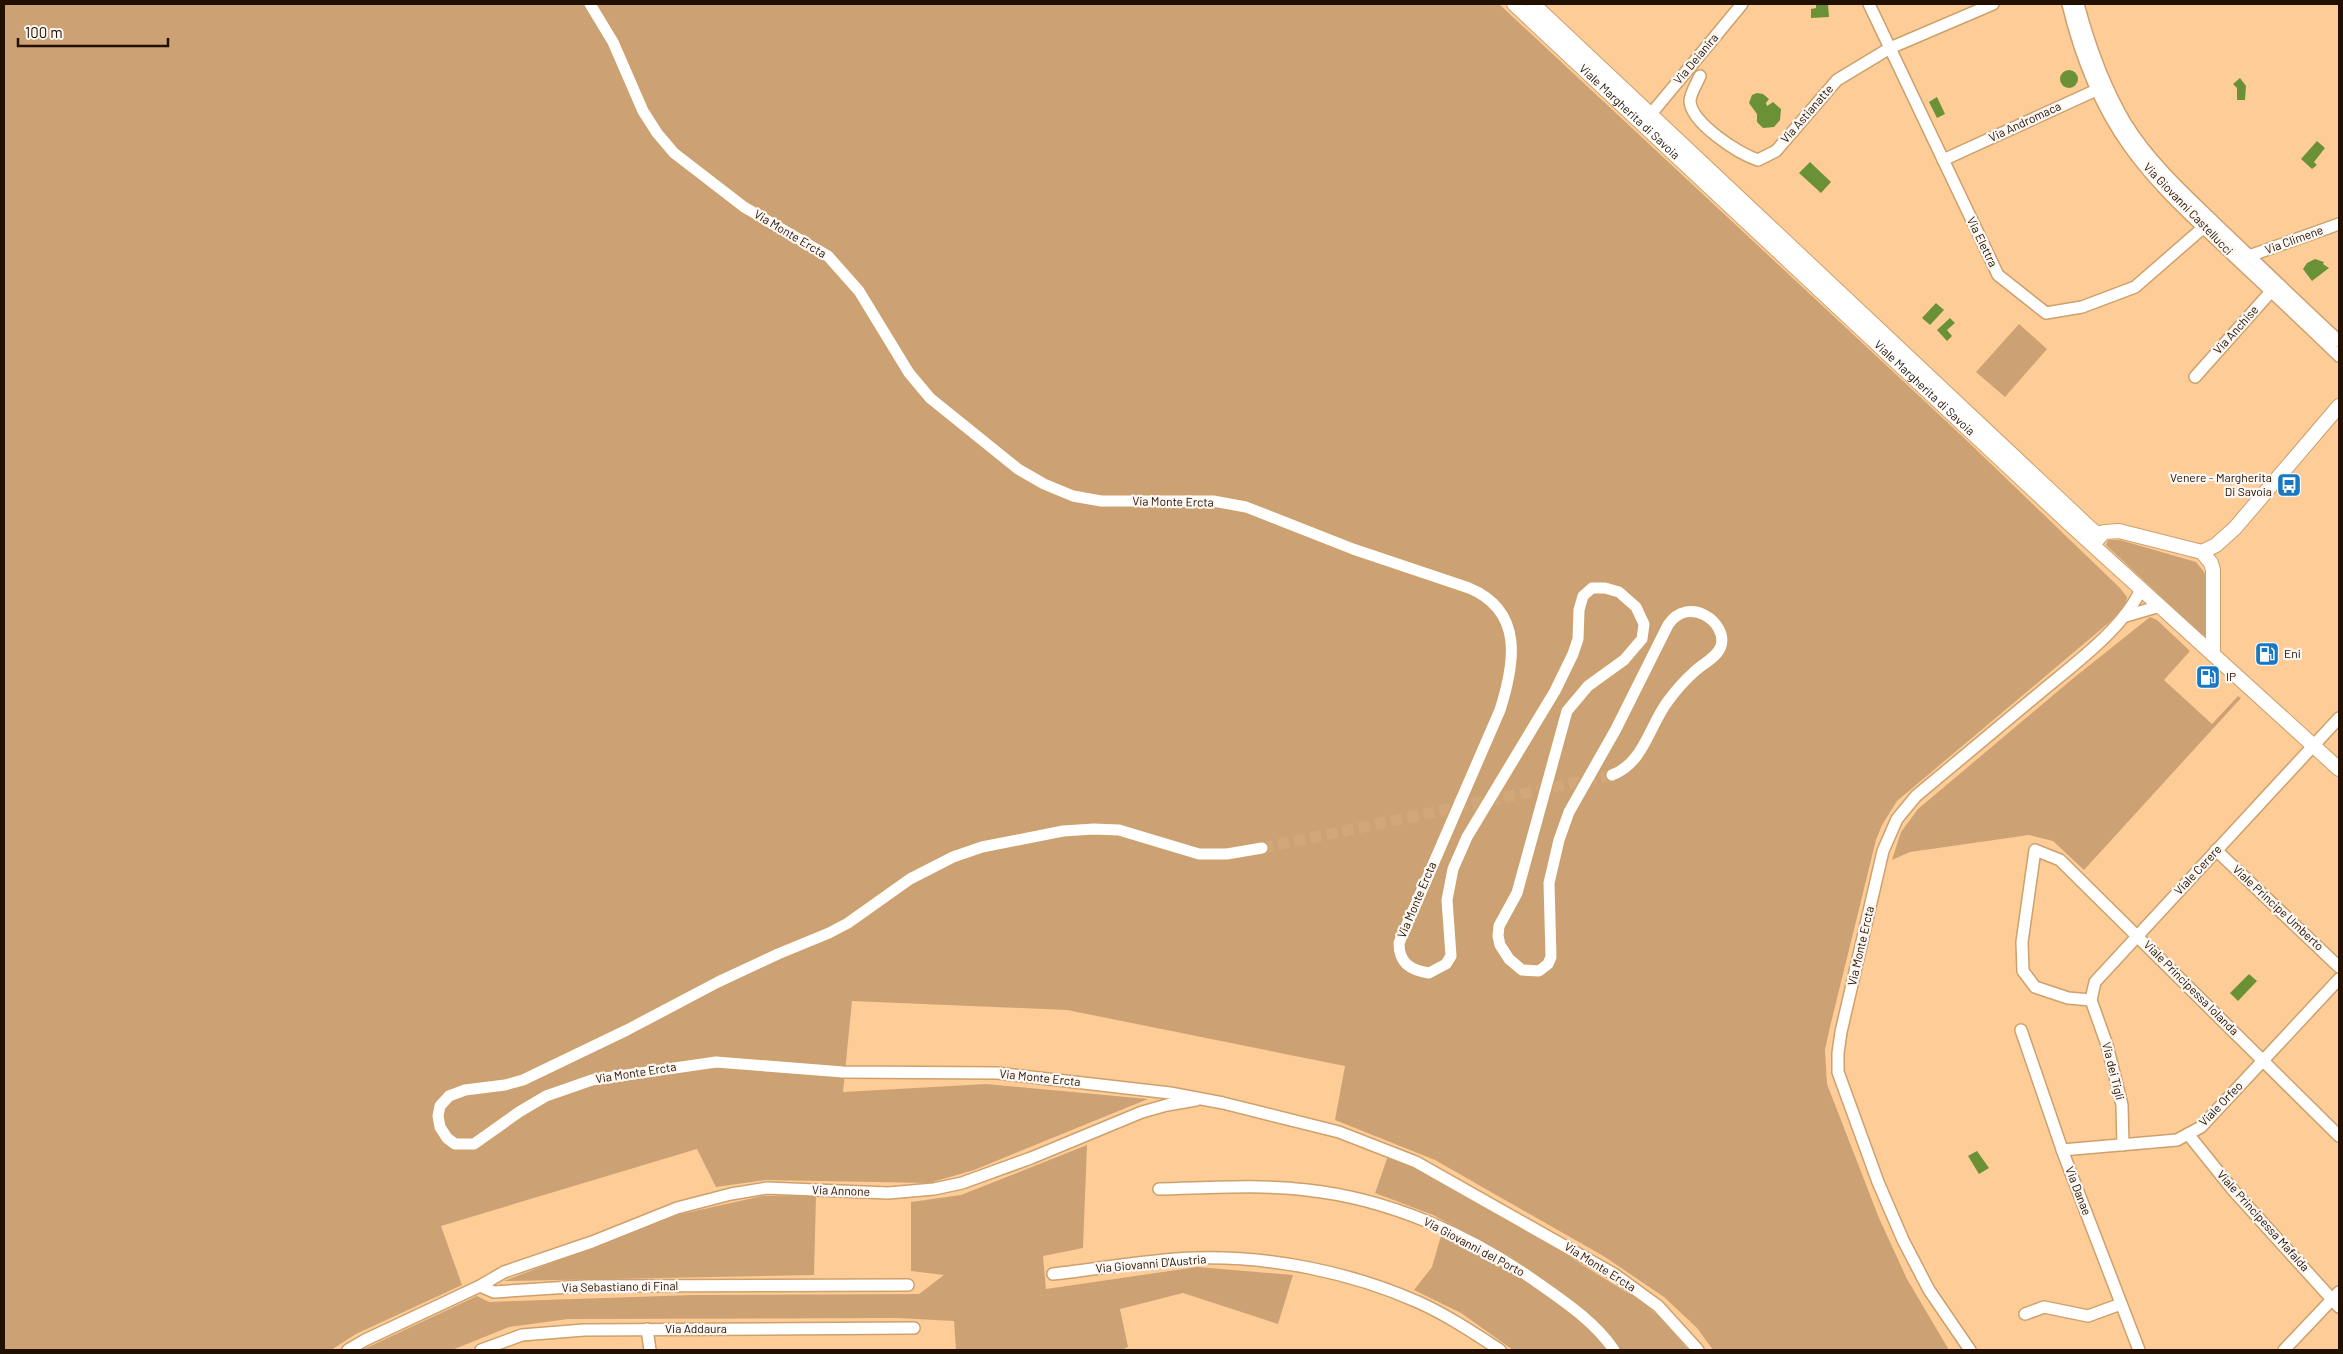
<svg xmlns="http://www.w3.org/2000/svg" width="2343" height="1354" viewBox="0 0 2343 1354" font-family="Barlow,sans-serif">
<rect width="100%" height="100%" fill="#fecd97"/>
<g fill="#cca274">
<path d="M4 4H1499L1961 435 2120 588 2127 597 2125 607 2118 615 1897 801 1882 825 1876 840 1830 1027 1825 1050 1827 1084 1879 1218 1907 1279 1949 1350H1713L1697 1328 1664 1297 1605 1257 1435 1160 1335 1120 1345 1066 1067 1010 852 1001 843 1092 986 1084 1148 1099 974 1170 929 1183 765 1180 716 1187 697 1149 441 1226 462 1285 356 1334 331 1350H4Z"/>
<path d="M2019 324 2047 349 2005 397 1976 372Z"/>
<path d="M2108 540H2120L2196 562 2204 572 2207 580 2208 634 2206 636 2201 634 2108 547 2106 545Z"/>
<path d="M2150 617 2157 620 2190 651 2164 680 2212 724 2238 696 2241 698 2084 870 2053 841 2029 835 1910 852 1892 860 1901 832 1918 809 2071 680Z"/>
<path d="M1087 1145 1083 1248 1043 1256 1046 1289 1197 1267 1293 1275 1278 1324 1183 1293 1120 1309 1128 1347 1121 1350H956L954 1321 898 1318 568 1319 509 1327 452 1350H362L477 1296 489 1302 693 1295 919 1294 944 1275 911 1271V1202L961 1195Z"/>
<path d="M1388 1156 1420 1170 1529 1232 1641 1301 1665 1322 1688 1350H1621L1604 1328 1559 1291 1510 1256 1433 1215 1375 1193Z"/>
<path d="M816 1195 814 1275 504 1281 677 1215 762 1196Z"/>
<path d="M1441 1236C1501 1265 1564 1298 1607 1350H1513L1461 1313 1414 1290 1432 1267Z"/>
</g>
<g fill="#6b9136">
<path d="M1816 4H1828L1829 17 1811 18V9L1816 8Z"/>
<circle cx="2069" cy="79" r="9"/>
<path d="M2240 78 2246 86 2245 100H2237V88L2233 84Z"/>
<path d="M1757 93 1763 94 1769 99 1766 103 1767 106 1773 102 1781 109 1780 120 1774 127 1763 128 1757 122V114L1749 103 1752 95Z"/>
<path d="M1937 97 1945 114 1937 118 1929 102Z"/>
<path d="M2317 141 2325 148 2314 162 2317 165 2312 169 2301 159Z"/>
<path d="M1810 162 1831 182 1821 193 1799 173Z"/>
<path d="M2315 259 2324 262 2323 264 2329 268 2312 281 2303 269 2307 263Z"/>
<path d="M1936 303 1944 310 1930 325 1922 318Z"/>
<path d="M1950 318 1955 323 1947 330 1952 336 1947 341 1937 330Z"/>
<path d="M2249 974 2257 981 2238 1001 2230 993Z"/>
<path d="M1977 1151 1989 1168 1979 1174 1968 1156Z"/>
</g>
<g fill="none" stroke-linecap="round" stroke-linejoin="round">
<path stroke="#d2a779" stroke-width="11" stroke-dasharray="11 5.5" stroke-linecap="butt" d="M1262 848 1612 775"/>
<defs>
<g id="minor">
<path d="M590 4 613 42 643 111 657 133 674 153 744 207 828 256 859 291 909 373 930 398 1018 469 1044 484 1073 496 1101 501H1213L1246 507 1353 549 1469 588C1524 611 1515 663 1500 710L1399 943C1399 963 1410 970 1429 973L1446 964 1451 956 1447 900 1453 869 1467 837 1555 691 1573 654 1578 639 1579 610 1583 596 1592 588H1605L1619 592 1636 607 1644 624 1642 639 1624 660 1588 686 1567 711 1517 893 1499 926 1498 936 1500 945 1509 959 1522 970 1539 971 1548 964 1551 957 1549 883 1559 840 1569 812 1616 729 1668 625C1689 594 1728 623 1721 646 1717 658 1702 664 1694 672 1684 681 1676 690 1668 701 1649 726 1644 763 1612 775"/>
<path d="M1869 4 1998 275 2046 313 2082 307 2135 287 2212 220"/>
<path d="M2068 4C2080 54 2099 104 2129 146 2156 184 2190 215 2223 246 2262 283 2301 319 2339 356"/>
<path d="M2078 4C2089 45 2104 87 2126 124 2151 164 2187 196 2220 228 2260 266 2299 304 2339 341"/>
<path d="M1700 76C1697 83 1690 94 1690 101 1691 123 1739 154 1758 160L1776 151 1837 80 1890 48 1993 4"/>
<path d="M1651 114 1742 4"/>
<path d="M1943 160 2103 87"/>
<path d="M2249 256 2339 224"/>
<path d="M2195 377 2275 287"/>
<path d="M2126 616 2160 606"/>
<path d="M1262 848 1227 854H1199L1119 830 1094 829 1063 831 982 847 953 857 910 879 848 923 829 933 778 954 718 982 627 1030 523 1080 505 1085 465 1090 449 1096 440 1106 438 1116 440 1127 447 1138 455 1144H474L519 1112 546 1096 592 1080 716 1062 843 1072 997 1073 1170 1093 1223 1103 1339 1132 1416 1162 1614 1274 1658 1306 1698 1350"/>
<path d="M2216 850 2339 967"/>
<path d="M2091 1000 2068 998 2035 987 2023 971 2022 942 2035 850 2060 860 2339 1136"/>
<path d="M2091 1000 2095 982 2339 718"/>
<path d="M2091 1000 2107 1045 2122 1105 2123 1145"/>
<path d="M2021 1030 2064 1155 2139 1350"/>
<path d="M2188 1134 2233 1190 2339 1307"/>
<path d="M2062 1150 2177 1140 2201 1127 2339 979"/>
<path d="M1159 1189C1208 1188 1259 1184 1307 1190 1390 1199 1470 1235 1538 1283 1565 1302 1595 1322 1614 1350"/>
<path d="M1053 1274C1101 1269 1149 1259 1196 1258 1271 1256 1350 1272 1418 1302 1447 1315 1474 1333 1500 1350"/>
<path d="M480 1286 494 1292 585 1286 908 1285"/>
<path d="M2025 1314 2044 1307 2088 1316 2121 1304"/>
<path d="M647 1329 650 1350"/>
<path d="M348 1350 365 1340 480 1286 504 1272 592 1242 677 1208 731 1194 767 1188 888 1193 934 1189 962 1183 1031 1158 1142 1112 1167 1105 1196 1100"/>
<path d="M481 1350 522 1335 584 1330 914 1328"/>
<path d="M1970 1350 1929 1290 1903 1240 1878 1182 1838 1072V1053L1841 1032 1883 851 1897 819 1916 796C1956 763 1996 729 2036 696 2070 667 2123 630 2141 589"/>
<path d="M2284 1350 2339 1292"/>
</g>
<g id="tertiary">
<path id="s1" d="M1514 4 2075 529 2339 769"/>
<path d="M1533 4 2089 527 2096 533H2101"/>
<path d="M2097 540 2104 532 2119 531 2202 552 2211 563 2213 570V653"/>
<path d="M2202 552 2216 545 2235 528 2339 406"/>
</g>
</defs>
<use href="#minor" stroke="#cea06b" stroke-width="14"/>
<use href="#tertiary" stroke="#cea06b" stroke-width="16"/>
<use href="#minor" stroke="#fff" stroke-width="11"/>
<use href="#tertiary" stroke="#fff" stroke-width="14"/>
</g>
<defs>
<symbol id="bus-square" viewBox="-11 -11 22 22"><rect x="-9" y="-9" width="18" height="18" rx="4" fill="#1878c4" stroke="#fcf7f2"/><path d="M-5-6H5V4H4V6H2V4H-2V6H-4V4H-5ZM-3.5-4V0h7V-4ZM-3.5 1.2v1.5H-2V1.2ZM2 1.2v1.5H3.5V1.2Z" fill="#fff"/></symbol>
<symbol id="fuel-square" viewBox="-11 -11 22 22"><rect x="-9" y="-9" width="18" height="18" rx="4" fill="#1878c4" stroke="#fcf7f2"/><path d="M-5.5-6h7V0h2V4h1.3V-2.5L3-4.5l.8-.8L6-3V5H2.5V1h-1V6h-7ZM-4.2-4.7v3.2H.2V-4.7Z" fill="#fff"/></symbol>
</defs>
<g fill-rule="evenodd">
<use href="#bus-square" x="2275" y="471" width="28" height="28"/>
<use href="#fuel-square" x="2253" y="640" width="28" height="28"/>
<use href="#fuel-square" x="2194" y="663" width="28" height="28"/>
</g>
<g text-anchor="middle" stroke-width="4.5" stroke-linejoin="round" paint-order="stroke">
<g font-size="12" fill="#211000" stroke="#fcf7f2">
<text transform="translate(1696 59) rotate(-50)" y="4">Via Deianira</text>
<text dy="4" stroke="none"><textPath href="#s1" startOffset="158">Viale Margherita di Savoia</textPath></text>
<text transform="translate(1807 114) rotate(-49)" y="4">Via Astianatte</text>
<text transform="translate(2025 122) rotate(-25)" y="4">Via Andromaca</text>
<text transform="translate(2188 209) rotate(46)" y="4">Via Giovanni Castellucci</text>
<text transform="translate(790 234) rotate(31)" y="4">Via Monte Ercta</text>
<text transform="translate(2294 240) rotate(-20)" y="4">Via Climene</text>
<text transform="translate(1982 242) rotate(64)" y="4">Via Elettra</text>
<text transform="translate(2236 330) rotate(-48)" y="4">Via Anchise</text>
<text dy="4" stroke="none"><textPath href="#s1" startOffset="562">Viale Margherita di Savoia</textPath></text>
<text transform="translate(1173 502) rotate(1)" y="4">Via Monte Ercta</text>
<text transform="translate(2198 870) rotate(-47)" y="4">Viale Cerere</text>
<text transform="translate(1417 900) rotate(-67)" y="4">Via Monte Ercta</text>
<text transform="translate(2278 908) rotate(43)" y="4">Viale Principe Umberto</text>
<text transform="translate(1861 946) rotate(-77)" y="4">Via Monte Ercta</text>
<text transform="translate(2191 988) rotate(45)" y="4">Viale Principessa Iolanda</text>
<text transform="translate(2113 1071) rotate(76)" y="4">Via dei Tigli</text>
<text transform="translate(636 1073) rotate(-9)" y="4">Via Monte Ercta</text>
<text transform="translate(1040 1078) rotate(6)" y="4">Via Monte Ercta</text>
<text transform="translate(2221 1104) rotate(-46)" y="4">Viale Orfeo</text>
<text transform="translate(841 1191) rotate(2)" y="4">Via Annone</text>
<text transform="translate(2078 1191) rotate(69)" y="4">Via Danae</text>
<text transform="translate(2263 1221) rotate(48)" y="4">Viale Principessa Mafalda</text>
<text transform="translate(1474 1247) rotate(28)" y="4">Via Giovanni del Porto</text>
<text transform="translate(1151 1264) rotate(-5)" y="4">Via Giovanni D'Austria</text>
<text transform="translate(1600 1267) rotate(32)" y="4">Via Monte Ercta</text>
<text transform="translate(620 1287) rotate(-1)" y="4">Via Sebastiano di Final</text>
<text x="696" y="1333">Via Addaura</text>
</g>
<g font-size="12" fill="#211000" stroke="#fcf7f2" text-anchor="start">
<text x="2272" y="482" text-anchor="end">Venere - Margherita<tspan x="2272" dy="14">Di Savoia</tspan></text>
<text x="2284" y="658">Eni</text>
<text x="2226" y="681">IP</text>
</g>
</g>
<rect width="2343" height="1354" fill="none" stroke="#211000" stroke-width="10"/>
<path d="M18 38v8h150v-8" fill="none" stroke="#211000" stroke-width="2.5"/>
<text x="25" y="38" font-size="15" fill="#211000" stroke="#fcf7f2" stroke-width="4" paint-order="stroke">100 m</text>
</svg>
